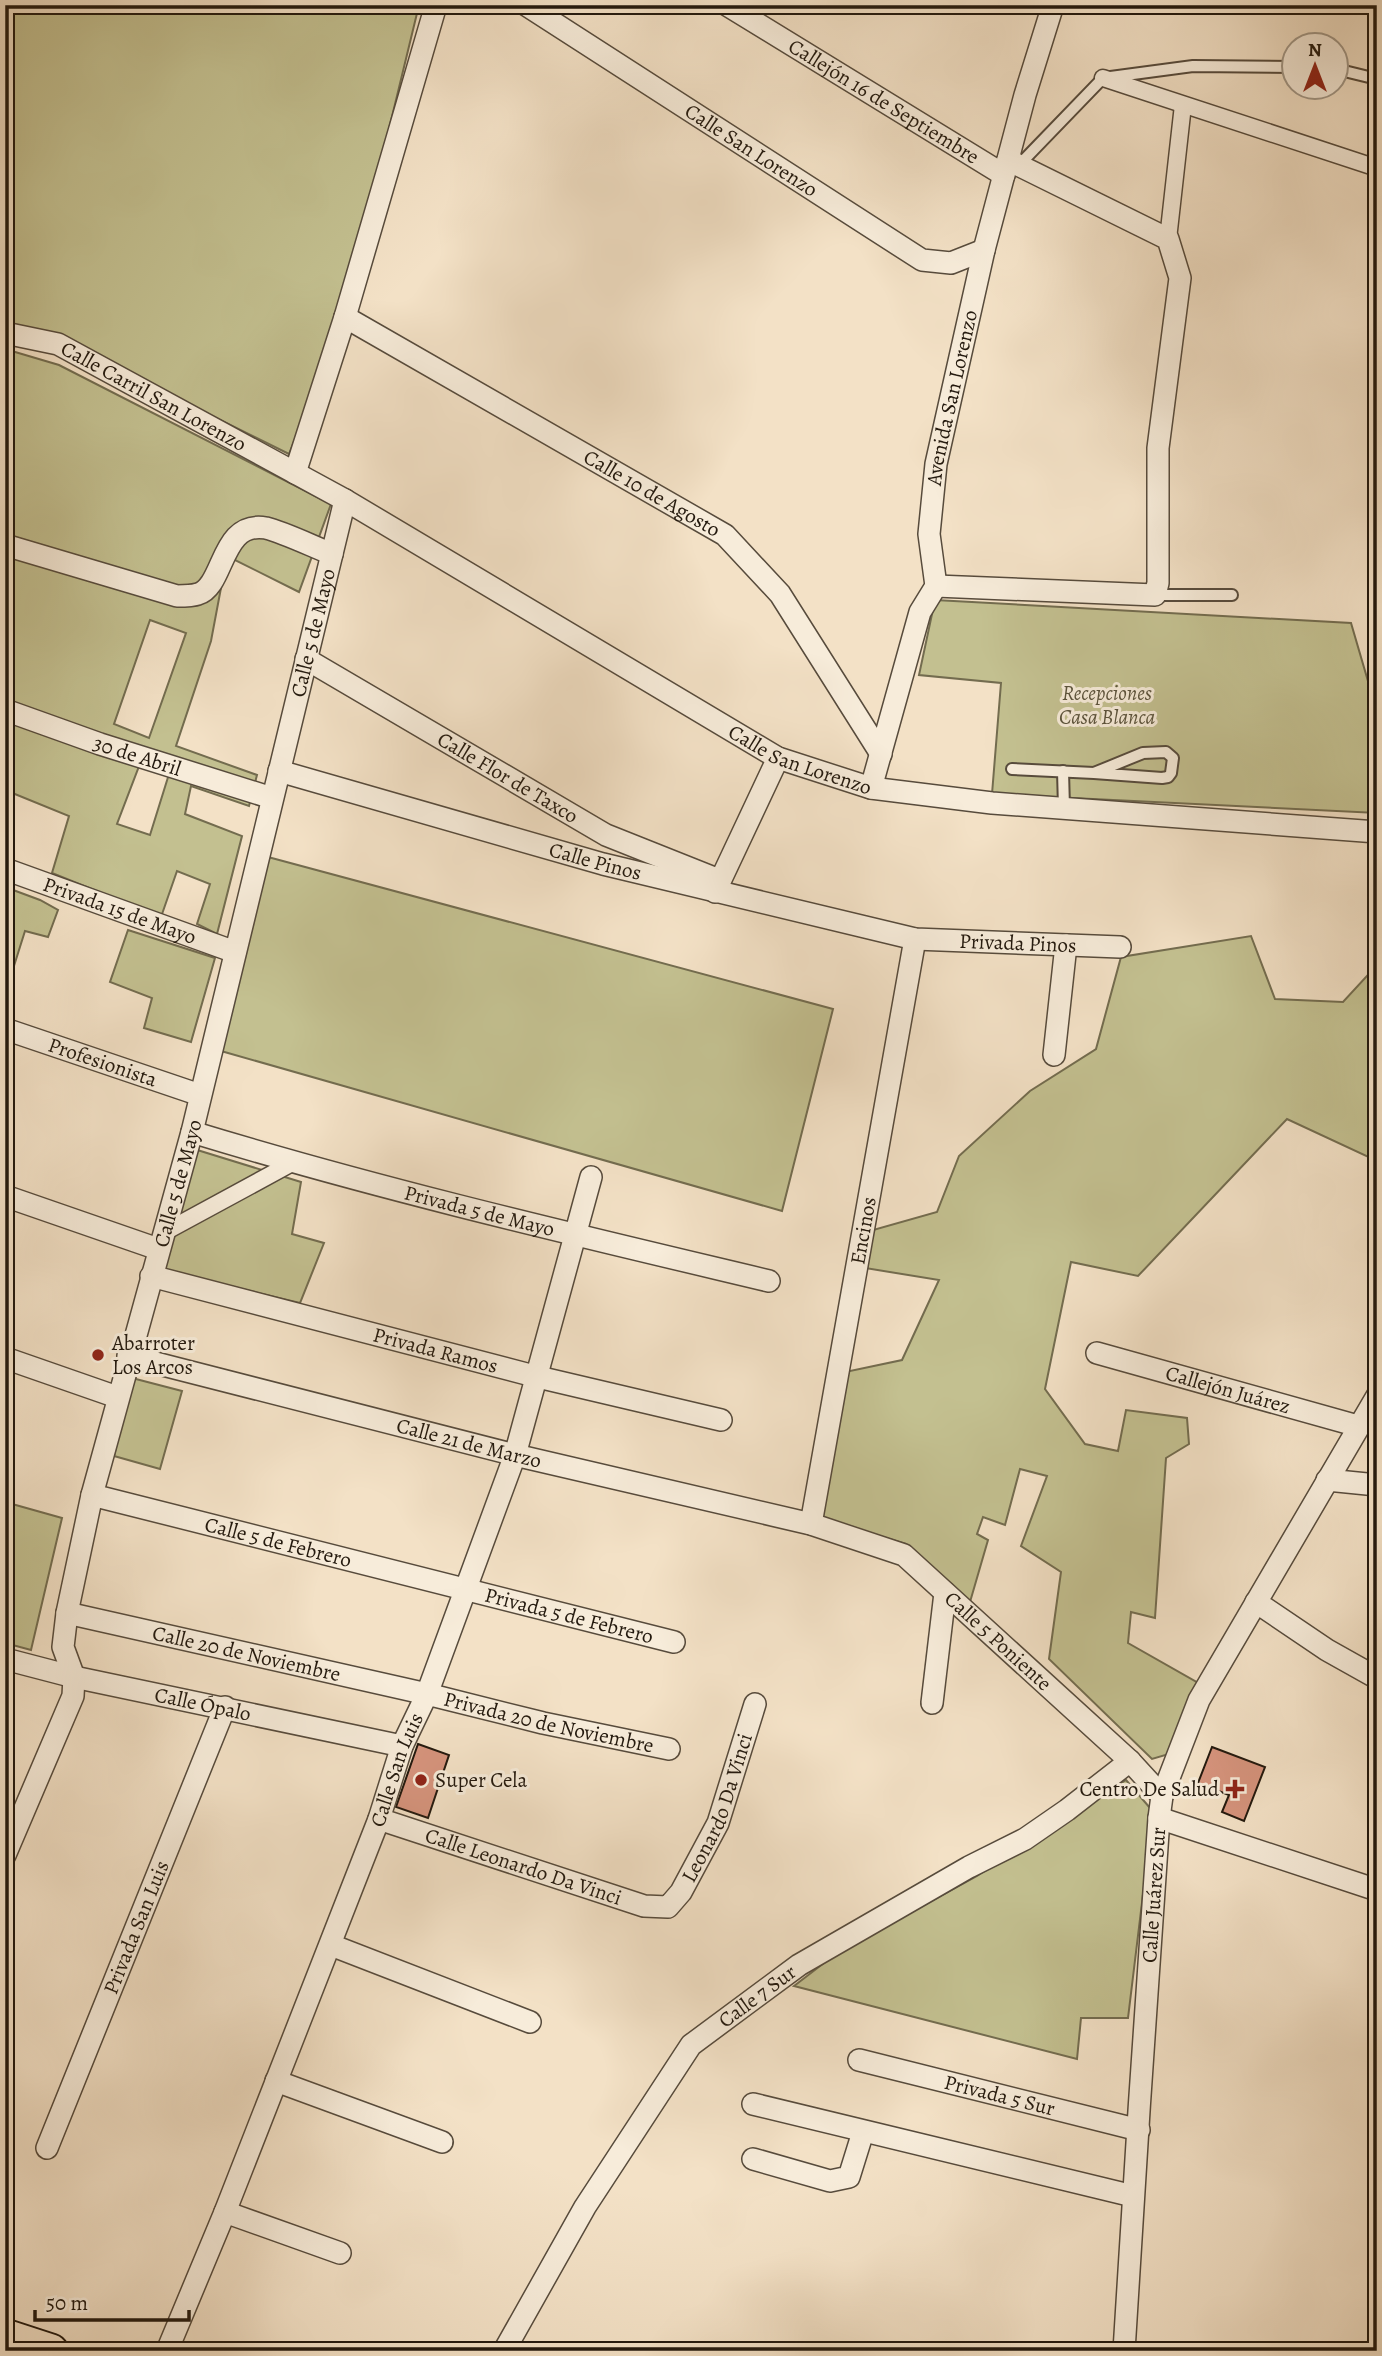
<svg xmlns="http://www.w3.org/2000/svg" width="1382" height="2356" viewBox="0 0 1382 2356" font-family="Alegreya,serif">
<rect width="100%" height="100%" fill="#f3e1c6"/>
<filter id="stains"><feTurbulence type="fractalNoise" baseFrequency=".00286" numOctaves="4"/><feColorMatrix values="0 0 0 0 .2 0 0 0 0 .09 0 0 0 0 .02 0 0 0 .5 -.17"/></filter>
<radialGradient id="worn" r=".72"><stop offset=".6" stop-color="#630" stop-opacity="0"/><stop offset="1" stop-color="#630" stop-opacity=".3"/></radialGradient>
<g fill="#c3c090" stroke="#736c4f" stroke-width="2" fill-rule="evenodd">
<path d="M5 5H419L344 315 289 454 137 379 5 327Z"/>
<path d="M5 349 59 365 331 504 299 592 227 556 211 641 176 746 257 775 249 806 191 786 185 814 242 836 217 934 197 924 210 884 177 871 161 917 52 873 69 816 5 790V755L13 729 5 726ZM150 620 186 633 149 738 114 724ZM141 761 169 774 150 835 117 824Z"/>
<path d="M935 600 1351 623 1377 712V813L992 794 1001 683 919 675Z"/>
<path d="M268 857 833 1009 782 1211 221 1051Z"/>
<path d="M5 887 40 900 58 910 48 937 25 931 14 966 5 962Z"/>
<path d="M128 930 215 958 191 1042 144 1028 152 998 110 982Z"/>
<path d="M1251 936 1275 999 1343 1002 1377 965V1161L1287 1119 1138 1276 1071 1262 1045 1389 1085 1444 1118 1451 1126 1410 1187 1418 1189 1444 1166 1458 1155 1618 1131 1612 1128 1643 1200 1684 1169 1754 1152 1759 1049 1659 1061 1572 1021 1546 1047 1476 1020 1469 1005 1525 983 1517 977 1534 988 1540 970 1602 906 1544 816 1517 845 1372 902 1360 939 1280 859 1267 866 1232 937 1212 959 1156 1030 1091 1096 1049 1121 957Z"/>
<path d="M194 1149 301 1182 292 1234 324 1243 300 1303 163 1270Z"/>
<path d="M132 1378 182 1391 160 1469 114 1456Z"/>
<path d="M5 1502 62 1518 31 1650 5 1643Z"/>
<path d="M1126 1780 1150 1808 1152 1820 1128 2018H1081L1077 2059 794 1986 837 1953 977 1876Z"/>
</g>
<g fill="#d6947d" stroke="#23190e" stroke-width="2">
<path d="M418 1744 449 1755 428 1818 396 1807Z"/>
<path d="M1212 1747 1265 1767 1244 1821 1222 1812 1229 1795 1198 1783Z"/>
</g>
<g fill="none" stroke-linecap="round" stroke-linejoin="round">
<defs>
<g id="service">
<path d="M1336 69 1377 79"/>
<path d="M1019 165 1103 78 1193 66 1294 67"/>
<path d="M1155 595H1232"/>
<path d="M1012 769 1094 773 1162 778 1168 777 1171 773 1173 758 1166 752 1143 753 1094 773"/>
<path d="M1063 771 1064 808"/>
</g>
<g id="pedestrian">
<path d="M1103 78 1377 168"/>
<path d="M1168 239 1183 105"/>
<path d="M163 1233 292 1163"/>
</g>
<g id="minor">
<path id="s1" d="M526 5 922 260 951 263 984 250"/>
<path id="s2" d="M727 5 1004 175"/>
<path id="s3" d="M345 317 725 535 780 594 881 754"/>
<path id="s4" d="M5 333 58 344 345 500 778 758 871 788 992 803 1377 832"/>
<path d="M295 473 345 317 436 5"/>
<path d="M5 545 177 596C183 596 192 596 198 594 225 586 220 520 266 528 283 532 314 547 332 554"/>
<path d="M936 586 1155 595 1158 583V448L1180 278 1168 239 1008 160"/>
<path id="s5" d="M306 659 606 835 719 880"/>
<path id="s6" d="M5 710 100 744 272 798"/>
<path id="s7" d="M279 771 603 864 915 939 1120 947"/>
<path id="s8" d="M871 788 920 612 936 586 929 534 936 464 984 250 1025 95 1053 5"/>
<path id="s9" d="M5 869 235 952"/>
<path d="M715 892 778 758"/>
<path id="s10" d="M5 1029 200 1095"/>
<path d="M1054 1055 1066 945"/>
<path id="s11" d="M192 1132C382 1190 576 1235 769 1281"/>
<path d="M5 1196 158 1249"/>
<path id="s12" d="M151 1276 538 1377 721 1420"/>
<path id="s13" d="M1097 1353 1358 1426"/>
<path id="s14" d="M128 1356 515 1455 811 1524 904 1555 1130 1761 1162 1796"/>
<path d="M5 1358 117 1397"/>
<path d="M1327 1480 1377 1485"/>
<path id="s15" d="M92 1495 674 1642"/>
<path id="s16" d="M811 1524 915 939"/>
<path d="M1256 1602 1327 1650 1377 1678"/>
<path id="s17" d="M67 1613 427 1694 543 1723 669 1749"/>
<path id="s18" d="M5 1659 74 1677 402 1746"/>
<path d="M932 1703 945 1593"/>
<path d="M1159 1818 1377 1890"/>
<path id="s19" d="M379 1819 644 1906 668 1907 681 1892 718 1823 755 1704"/>
<path id="s20" d="M5 1855 73 1696 74 1677 63 1647 67 1613 92 1495 192 1132 345 500"/>
<path d="M331 1945 530 2022"/>
<path id="s21" d="M859 2060 1139 2130"/>
<path d="M276 2081 442 2142"/>
<path d="M753 2104 1133 2196"/>
<path id="s22" d="M47 2148 225 1707"/>
<path d="M753 2159 830 2181 849 2177 863 2132"/>
<path d="M225 2212 340 2253"/>
<path id="s23" d="M167 2351 225 2212 379 1819 402 1746 427 1694 515 1455 591 1177"/>
<path id="s24" d="M504 2351 585 2207 691 2045 799 1965 969 1867 1025 1839 1067 1810 1130 1761"/>
<path id="s25" d="M1124 2351C1134 2173 1147 1996 1159 1818L1162 1796 1199 1700 1377 1396"/>
</g>
<path id="primary" d="M5 2336 51 2351"/>
</defs>
<use href="#service" stroke="#574b3c" stroke-width="14"/>
<use href="#pedestrian" stroke="#574b3c" stroke-width="19"/>
<use href="#minor" stroke="#574b3c" stroke-width="24"/>
<use href="#primary" stroke="#23190e" stroke-width="37"/>
<use href="#service" stroke="#f7ecda" stroke-width="10"/>
<use href="#pedestrian" stroke="#f7ecda" stroke-width="16"/>
<use href="#minor" stroke="#f7ecda" stroke-width="21"/>
<use href="#primary" stroke="#f3e1c6" stroke-width="33"/>
</g>
<g fill="#8f2418" stroke="#f7ecda" stroke-width="2.5">
<circle cx="98" cy="1355" r="7"/>
<circle cx="421" cy="1780" r="7"/>
<path d="M1231.5 1778.5h7v7h7v7h-7v7h-7v-7h-7v-7h7z"/>
</g>
<g text-anchor="middle" stroke-width="6" stroke-linejoin="round" paint-order="stroke">
<g font-size="21" fill="#23190e" stroke="#f7ecda">
<text dy="7" stroke="none"><textPath href="#s2" startOffset="184">Callejón 16 de Septiembre</textPath></text>
<text dy="7" stroke="none"><textPath href="#s1" startOffset="268">Calle San Lorenzo</textPath></text>
<text dy="7" stroke="none"><textPath href="#s4" startOffset="163">Calle Carril San Lorenzo</textPath></text>
<text dy="7" stroke="none"><textPath href="#s8" startOffset="404">Avenida San Lorenzo</textPath></text>
<text dy="7" stroke="none"><textPath href="#s3" startOffset="354">Calle 10 de Agosto</textPath></text>
<text dy="7" stroke="none"><textPath href="#s20" startOffset="1269">Calle 5 de Mayo</textPath></text>
<text dy="7" stroke="none"><textPath href="#s6" startOffset="140">30 de Abril</textPath></text>
<text dy="7" stroke="none"><textPath href="#s4" startOffset="906">Calle San Lorenzo</textPath></text>
<text dy="7" stroke="none"><textPath href="#s5" startOffset="234">Calle Flor de Taxco</textPath></text>
<text dy="7" stroke="none"><textPath href="#s7" startOffset="329">Calle Pinos</textPath></text>
<text dy="7" stroke="none"><textPath href="#s9" startOffset="122">Privada 15 de Mayo</textPath></text>
<text dy="7" stroke="none"><textPath href="#s7" startOffset="761">Privada Pinos</textPath></text>
<text dy="7" stroke="none"><textPath href="#s10" startOffset="103">Profesionista</textPath></text>
<text dy="7" stroke="none"><textPath href="#s20" startOffset="702">Calle 5 de Mayo</textPath></text>
<text dy="7" stroke="none"><textPath href="#s11" startOffset="298">Privada 5 de Mayo</textPath></text>
<text dy="7" stroke="none"><textPath href="#s16" startOffset="298">Encinos</textPath></text>
<text dy="7" stroke="none"><textPath href="#s12" startOffset="294">Privada Ramos</textPath></text>
<text dy="7" stroke="none"><textPath href="#s13" startOffset="136">Callejón Juárez</textPath></text>
<text dy="7" stroke="none"><textPath href="#s14" startOffset="352">Calle 21 de Marzo</textPath></text>
<text dy="7" stroke="none"><textPath href="#s15" startOffset="192">Calle 5 de Febrero</textPath></text>
<text dy="7" stroke="none"><textPath href="#s15" startOffset="492">Privada 5 de Febrero</textPath></text>
<text dy="7" stroke="none"><textPath href="#s14" startOffset="929">Calle 5 Poniente</textPath></text>
<text dy="7" stroke="none"><textPath href="#s17" startOffset="184">Calle 20 de Noviembre</textPath></text>
<text dy="7" stroke="none"><textPath href="#s18" startOffset="203">Calle Ópalo</textPath></text>
<text dy="7" stroke="none"><textPath href="#s17" startOffset="494">Privada 20 de Noviembre</textPath></text>
<text dy="7" stroke="none"><textPath href="#s23" startOffset="625">Calle San Luis</textPath></text>
<text dy="7" stroke="none"><textPath href="#s19" startOffset="415">Leonardo Da Vinci</textPath></text>
<text dy="7" stroke="none"><textPath href="#s19" startOffset="152">Calle Leonardo Da Vinci</textPath></text>
<text dy="7" stroke="none"><textPath href="#s25" startOffset="457">Calle Juárez Sur</textPath></text>
<text dy="7" stroke="none"><textPath href="#s22" startOffset="238">Privada San Luis</textPath></text>
<text dy="7" stroke="none"><textPath href="#s24" startOffset="441">Calle 7 Sur</textPath></text>
<text dy="7" stroke="none"><textPath href="#s21" startOffset="145">Privada 5 Sur</textPath></text>
</g>
<g font-size="21" font-style="italic" fill="#5b533c" stroke="#f7ecda">
<text x="1107" y="700">Recepciones<tspan x="1107" dy="24">Casa Blanca</tspan></text>
</g>
<g font-size="21" fill="#23190e" stroke="#f7ecda" text-anchor="start">
<text x="112" y="1350">Abarroter<tspan x="112" dy="24">Los Arcos</tspan></text>
<text x="435" y="1787">Super Cela</text>
<text x="1219" y="1796" text-anchor="end">Centro De Salud</text>
</g>
</g>
<rect width="1382" height="2356" fill="none" stroke="#f3e1c6" stroke-width="28"/>
<rect x="7" y="7" width="1368" height="2342" fill="none" stroke="#23190e" stroke-width="3.5"/>
<rect x="14" y="14" width="1354" height="2328" fill="none" stroke="#23190e" stroke-width="2"/>
<g transform="translate(1315 66)"><circle r="33" fill="#f7ecda" stroke="#a29888" stroke-width="2"/>
<path d="M0-5L12 26L0 18L-12 26Z" fill="#8f2418"/>
<text y="-10" font-size="19" font-weight="bold" text-anchor="middle" fill="#23190e">N</text>
</g>
<path d="M35 2310v10h154v-10" fill="none" stroke="#23190e" stroke-width="3.5"/>
<text x="46" y="2310" font-size="21" fill="#23190e" stroke="#f7ecda" stroke-width="5" paint-order="stroke">50 m</text>
<rect width="100%" height="100%" filter="url(#stains)"/>
<rect width="100%" height="100%" fill="url(#worn)"/>
</svg>
